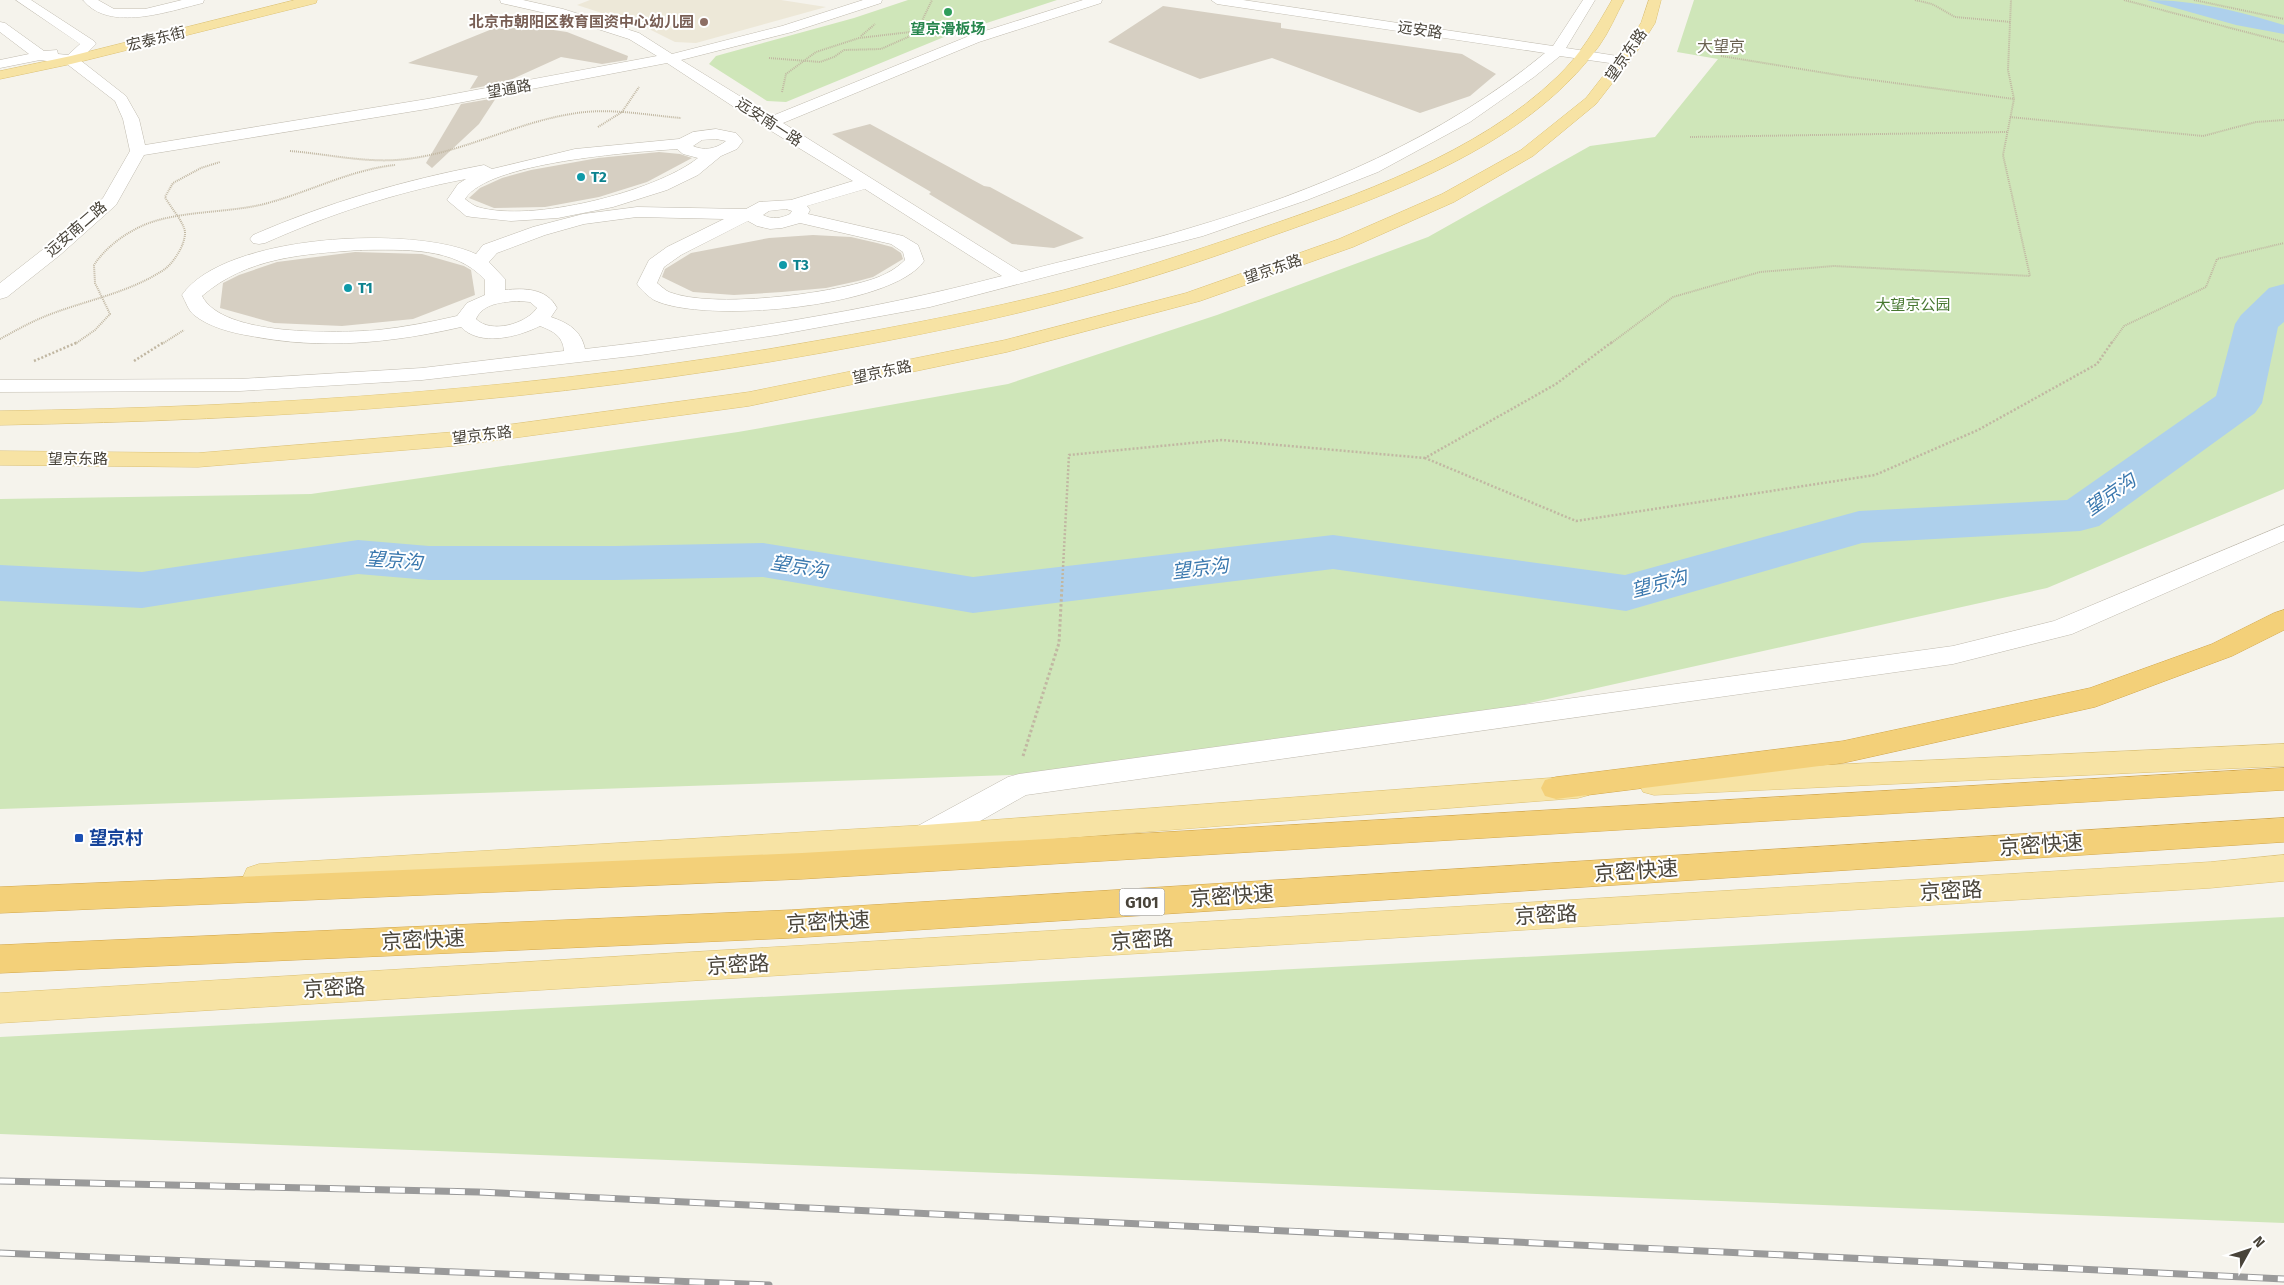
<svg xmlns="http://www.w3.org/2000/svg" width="2284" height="1285" viewBox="0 0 2284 1285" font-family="'Fira Sans','Noto Sans SC',sans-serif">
<rect width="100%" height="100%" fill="#f5f3ec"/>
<path fill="#ede8d8" d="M590 0H781L826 7 696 43 675 42 645 27 577 5Z"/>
<g fill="#cfe6b9">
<path d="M908 0H1057L944 37 786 102 767 101 709 64 716 56 854 18Z"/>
<path d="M1694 0H2284V489L2047 588 1327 748 1044 774 0 809V499L311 494 738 432 1008 384 1217 315 1428 237 1590 146 1655 137 1718 59 1677 52Z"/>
<path d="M2284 917V1223L0 1134V1037Z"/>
</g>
<path fill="#aed0ec" d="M2147 0C2195 0 2238 11 2284 25V34L2236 25Z"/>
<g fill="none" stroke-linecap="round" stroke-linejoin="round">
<path fill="#aed0ec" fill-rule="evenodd" d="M2284 284V322L2278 327 2262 403 2255 413 2099 526 2080 531 1862 543 1626 611 1333 569 973 613 763 577 615 580H429L358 574 142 608 0 601V565L142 572 358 540 429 546H615L763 543 973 577 1333 535 1625 575 1859 511 2067 500 2216 396 2235 324 2241 315 2269 288Z"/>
</g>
<g fill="#d6cfc2">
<path d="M1163 6 1281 23V28L1462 54 1496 74 1470 96 1420 113 1272 58 1200 79 1108 42Z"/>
<path d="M507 23 567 32 628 56 627 60 602 64 561 57 506 82 470 89 478 76 408 63Z"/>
<path d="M496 98 479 124 432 168 426 163 461 104Z"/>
<path d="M870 124 984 186 990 187 1084 238 1054 248 1012 244 929 194 931 192 832 134Z"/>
<path d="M659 152 680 154 692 158 647 182 599 197 545 207 494 208 469 198 480 188 502 178 531 170 598 158Z"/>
<path d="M813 235 851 237 877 243 892 247 901 253 903 259 873 277 858 281 826 288 782 292 734 295 693 292 662 277 665 269 691 253 769 238Z"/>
<path d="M355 252 422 254 464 266 471 270 475 295 413 319 342 326 274 323 220 308 223 283 239 275 277 262Z"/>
</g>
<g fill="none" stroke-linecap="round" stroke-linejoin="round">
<defs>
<g id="minor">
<path d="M16 0H31L94 41 96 44 80 60 126 96 139 119 145 145 427 99 657 56 629 39 554 15 501 3 500 0H523L563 9 639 33 672 54 782 26 863 0H882L881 3 792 32 681 60 772 116 969 36 1083 0H1102L1101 3 979 42 783 123 1021 272C1077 257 1135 245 1190 228 1317 191 1442 138 1545 53L1217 4 1211 0H1243L1553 46 1583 0H1595L1566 48 1624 57 1631 61 1624 65 1560 56 1534 77 1470 122 1378 172 1307 200 1203 236 930 307 777 335 641 355 422 380 240 391 0 392V380L240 379 422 368 564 351C563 336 553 331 540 326 518 337 480 347 461 327 392 343 321 350 251 336 232 333 209 327 194 315 188 310 186 302 182 295 224 234 413 225 476 254L483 245 533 227 583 214 637 207 746 209 759 202 791 200 853 181 763 126 667 63 427 109 144 155 116 205 60 255 7 297 0 299V283L46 247 103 198 130 151 123 119 115 101 67 64 40 60 0 68V60L29 54 0 32V22L5 23 44 51 57 50 58 54 68 55 80 44ZM865 189 1002 276C866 312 725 333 585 349 581 330 568 323 551 317L557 308C547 288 524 288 505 290V279L489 262 497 253 545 235 584 224 637 217 724 219 667 247 649 260 637 284C641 290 648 296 654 300 703 324 892 308 924 261L918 245 903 236 808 214 810 210 807 206ZM786 209 792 211 790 214C782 218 772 220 763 215L769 211ZM748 221 757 226 770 229 782 228 800 223 891 244 903 252 905 260C896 269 885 275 873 279 829 294 712 309 669 292 665 290 661 286 657 283L664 267 681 255ZM361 250C403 250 455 246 485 280V295L467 303 457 316C431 322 405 327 378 330 338 333 223 337 202 296 247 257 304 254 361 250ZM519 301 530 302 537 308C526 324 491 334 476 319 483 303 503 302 519 301Z"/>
<path d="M83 0H98L114 9H145L182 0H204L203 3C169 11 109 33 83 0Z"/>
<path d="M716 129 736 133 743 141 737 149 721 156 698 175 667 190 613 207 558 218 511 221 472 217 466 216 447 200 458 184 466 179C397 192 330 214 265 243L259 244 253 243 250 239 253 235C327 203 404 180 484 165L492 169 575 149 679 139 693 132ZM716 139 726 141C716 149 704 151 693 146L702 140ZM677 149 683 154 698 158C655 192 531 223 478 207 474 206 469 202 465 199 487 162 635 152 677 149Z"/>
<path d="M2284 525V541L2072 634 1953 664 1026 795 936 846 925 849 914 846 909 837 914 828 1008 777 1019 774 1953 646 2054 621Z"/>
</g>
<g id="major">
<path d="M295 0H317L316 3 71 64 0 79V71L71 56Z"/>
<path d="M1612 0H1624C1616 15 1609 32 1599 46 1524 149 1382 197 1266 238 1206 260 1146 280 1084 296 997 320 909 337 821 353 549 402 276 420 0 425V411C275 407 549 389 821 340 902 326 984 310 1064 290 1128 273 1191 252 1253 231 1357 195 1477 154 1557 77 1581 54 1596 28 1612 0Z"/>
<path d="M1649 0H1661L1655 23 1638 50 1596 104 1533 156 1454 202 1353 247 1200 301 1007 352 749 406 454 446 198 467 0 465V451L198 453 454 432 749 392 1005 340 1186 293 1339 239 1442 194 1521 150 1586 98 1625 48 1641 23Z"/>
<path d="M2284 744V766L1654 795 1643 792 1639 784 1643 776 1654 773Z"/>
<path d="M1578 776 1589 779 1593 787 1589 795 1578 798 925 849 259 890 247 886 243 877 247 868 259 864 925 825Z"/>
<path d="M2284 855V881L2210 888 0 1023V993L2210 862Z"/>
</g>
<g id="highway">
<path d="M2284 610V630L2232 656 2095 707 1843 763 1556 799 1545 796 1541 788 1545 780 1556 777 1843 741 2090 688 2212 644 2274 613Z"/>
<path d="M2284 768V790L802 879 0 913V887L802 853Z"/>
<path d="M2284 818V842L791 938 0 973V945L791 910Z"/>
</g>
</defs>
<use href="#minor" stroke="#c0bbaf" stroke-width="1"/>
<use href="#major" stroke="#dcc174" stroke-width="1"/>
<use href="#highway" stroke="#d2a649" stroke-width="1"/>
<g stroke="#c1b7a2" stroke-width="2" stroke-dasharray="1 1" stroke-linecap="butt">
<path d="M1915 0 1932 4 1955 17 2011 22"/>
<path d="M2124 0 2284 42"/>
<path d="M2194 0 2284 19"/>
<path d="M861 36 875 24"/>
<path d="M1721 56 1850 77 2014 99"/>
<path d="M769 58 820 62 834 57 844 50 881 49 908 37 919 27 932 0"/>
<path d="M782 92 786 74 816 52 859 38 936 29"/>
<path d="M2010 117 2203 136 2256 122 2284 120"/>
<path d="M598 127 622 112 639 87"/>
<path d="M1690 137 2007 132"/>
<path d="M290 151C329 154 368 164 407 159 464 152 515 123 571 114 608 107 645 115 681 118"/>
<path d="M0 339C13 332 27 324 41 318 81 301 128 294 165 269 174 262 185 245 185 233 185 223 170 207 165 197L173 183 201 168 220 162"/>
<path d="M75 344 95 330 110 314 95 283 94 265C105 248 125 233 144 225 177 211 224 213 260 205 306 194 348 170 395 165"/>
<path d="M162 344 184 330"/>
<path d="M1610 344 1673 297 1760 272 1834 266 2030 276 2003 155 2014 99 2008 70 2011 0"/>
<path d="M2111 344 2124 326 2206 287 2217 259 2284 243"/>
</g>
<g stroke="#c1b7a2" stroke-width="2.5" stroke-dasharray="2 2" stroke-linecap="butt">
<path d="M1612 342 1556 384 1425 458 1576 521 1875 475 1978 430 2097 364 2112 342"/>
<path d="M34 361 78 342"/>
<path d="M134 361 164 342"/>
<path d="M1062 587 1069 455 1222 440 1425 458"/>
</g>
<path stroke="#c1b7a2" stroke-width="3" stroke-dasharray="2.5 2.5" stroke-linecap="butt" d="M1023 756 1059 643 1062 586"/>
<use href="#minor" fill="#fff" fill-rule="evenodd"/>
<use href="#major" fill="#f7e3a4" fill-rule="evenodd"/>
<use href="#highway" fill="#f3d079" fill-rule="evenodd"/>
<defs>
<g id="rail">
<path d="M0 1181 478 1192 2284 1279"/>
<path d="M0 1253 769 1285"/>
</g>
</defs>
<use href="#rail" stroke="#9a9a9a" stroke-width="7"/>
<use href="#rail" stroke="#fff" stroke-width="5" stroke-dasharray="15" stroke-linecap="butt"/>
</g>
<circle fill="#2e9e5b" stroke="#fff" stroke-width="2" cx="948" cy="12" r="5"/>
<circle fill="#8d6e63" stroke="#fff" stroke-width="2" cx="704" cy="22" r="5"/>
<g fill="#0f9aa8" stroke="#fff" stroke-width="2">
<circle cx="581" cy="177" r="5"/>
<circle cx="783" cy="265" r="5"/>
<circle cx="348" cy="288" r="5"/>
</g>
<rect fill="#1a4fb4" stroke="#fff" stroke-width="2" x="74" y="833" width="10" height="10" rx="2.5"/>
<g text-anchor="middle" stroke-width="4" stroke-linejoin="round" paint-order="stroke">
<g font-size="15" font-weight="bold" fill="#785e54" stroke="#fff" text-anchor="end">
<text x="694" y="27">北京市朝阳区教育国资中心幼儿园</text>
</g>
<g font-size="15" font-weight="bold" fill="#27864d" stroke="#fff">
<text x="948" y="34">望京滑板场</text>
</g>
<g font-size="15" fill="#49443a" stroke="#fff">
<text transform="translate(1420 30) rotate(8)" y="5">远安路</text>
<text transform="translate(156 39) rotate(-14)" y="5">宏泰东街</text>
<text transform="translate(1626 55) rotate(-55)" y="5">望京东路</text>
<text transform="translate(509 89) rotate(-10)" y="5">望通路</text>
<text transform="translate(769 122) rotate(33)" y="5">远安南一路</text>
<text transform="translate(76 229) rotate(-41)" y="5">远安南二路</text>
<text transform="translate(1273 269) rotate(-19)" y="5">望京东路</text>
<text transform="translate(882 372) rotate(-12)" y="5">望京东路</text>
<text transform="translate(482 435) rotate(-7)" y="5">望京东路</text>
<text x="78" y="464">望京东路</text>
</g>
<g font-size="15" font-weight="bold" fill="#0d838f" stroke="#fff" text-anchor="start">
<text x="591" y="182">T2</text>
<text x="793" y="270">T3</text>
<text x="358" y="293">T1</text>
</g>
<g font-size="15" fill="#487831" stroke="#fff">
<text x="1913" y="310">大望京公园</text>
</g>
<g font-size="16" fill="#6b6252" stroke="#fff">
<text x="1721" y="52">大望京</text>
</g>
<rect fill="#fff" stroke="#807c75" stroke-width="1" x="1119.5" y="888.5" width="45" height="27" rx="4"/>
<g font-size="16" font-weight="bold" fill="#49443a">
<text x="1142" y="908">G101</text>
</g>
<g font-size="18" font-weight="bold" fill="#164399" stroke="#fff" text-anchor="start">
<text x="89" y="844">望京村</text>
</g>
<g font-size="19" font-style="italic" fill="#3a78ae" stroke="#fff">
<text transform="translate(2110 494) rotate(-35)" y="7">望京沟</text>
<text transform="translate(394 560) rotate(4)" y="7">望京沟</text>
<text transform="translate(799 566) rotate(9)" y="7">望京沟</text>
<text transform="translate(1200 568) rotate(-7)" y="7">望京沟</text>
<text transform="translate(1659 583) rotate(-15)" y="7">望京沟</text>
</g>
<g font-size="21" fill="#49443a" stroke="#fff">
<text transform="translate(2041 845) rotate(-4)" y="7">京密快速</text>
<text transform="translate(1636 871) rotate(-4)" y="7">京密快速</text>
<text transform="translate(1951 891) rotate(-3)" y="7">京密路</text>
<text transform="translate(1232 896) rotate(-4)" y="7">京密快速</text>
<text transform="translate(1546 915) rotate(-3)" y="7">京密路</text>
<text transform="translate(828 922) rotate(-3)" y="7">京密快速</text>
<text transform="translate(423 940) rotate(-3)" y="7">京密快速</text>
<text transform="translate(1142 940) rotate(-4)" y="7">京密路</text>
<text transform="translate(738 965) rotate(-3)" y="7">京密路</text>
<text transform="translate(334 988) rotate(-3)" y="7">京密路</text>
</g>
</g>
<g transform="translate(2249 1250) rotate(50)" stroke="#ffffff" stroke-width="4" paint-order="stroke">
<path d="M0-4L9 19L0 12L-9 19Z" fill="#49443a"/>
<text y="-8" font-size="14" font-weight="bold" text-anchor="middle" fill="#49443a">N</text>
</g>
</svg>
